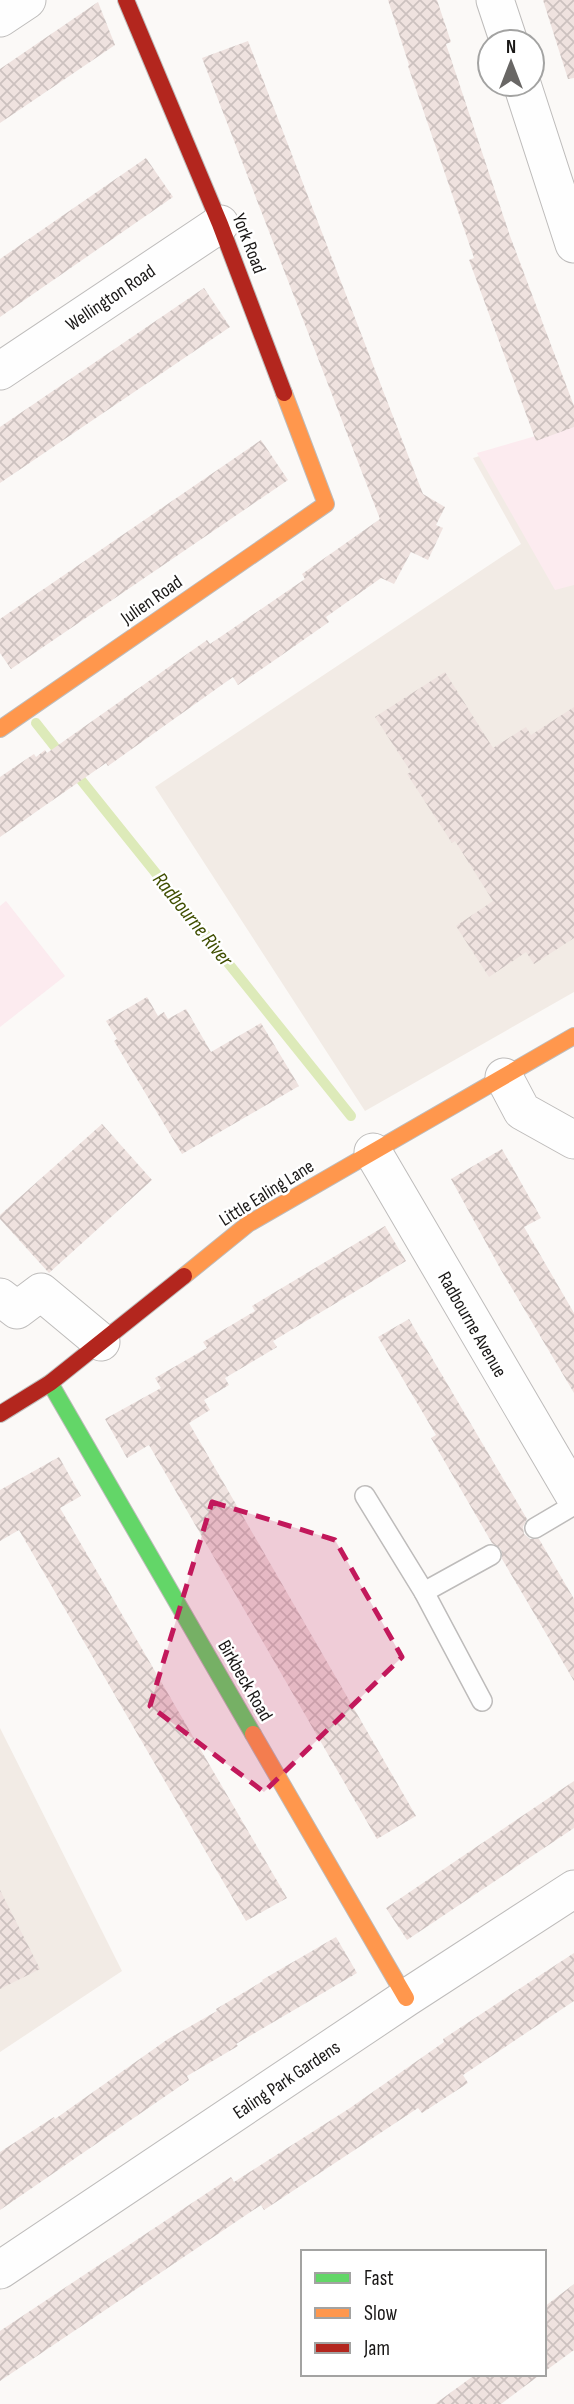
<svg xmlns="http://www.w3.org/2000/svg" width="574" height="2404" viewBox="0 0 574 2404" font-family="'Sofia Sans Condensed',sans-serif">
<defs>
<pattern id="building-cross-hatch" width="8" height="8" patternUnits="userSpaceOnUse" patternTransform="scale(1.75)"><rect width="8" height="8" fill="#efe2df"/><path d="M0 0l8 8M0 8l8-8" fill="none" stroke="#ccc1bf"/></pattern>
</defs>
<rect width="100%" height="100%" fill="#fbf9f7"/>
<g fill="#f2ebe5">
<path d="M574 427V992L365 1111 155 787 521 544 473 458Z"/>
<path d="M0 1728 122 1971 0 2052Z"/>
</g>
<g fill="#fcebef">
<path d="M574 425V585L555 590 477 453Z"/>
<path d="M6 901 65 976 0 1027V906Z"/>
</g>
<g fill="none" stroke-linecap="round" stroke-linejoin="round">
<g stroke="#ddeab9" stroke-width="10">
<path d="M36 723 62 756"/>
<path d="M73 770 351 1116"/>
</g>
</g>
<g fill="url(#building-cross-hatch)">
<path d="M388 0H437L451 42 446 44 510 236 574 406V427L536 441 469 260 474 258 408 66 409 65Z"/>
<path d="M543 0H574V78L568 79Z"/>
<path d="M98 2 115 45 0 123V69Z"/>
<path d="M248 41 423 494 445 507 436 525 443 528 428 560 411 552 394 584 381 578 326 617 329 622 269 664 238 685 233 677 108 766 106 763 0 837V777L34 754 36 757 45 750 47 753 207 640 210 644 232 629 305 579 302 574 380 519 202 58Z"/>
<path d="M146 158 173 197 0 317V259Z"/>
<path d="M204 288 230 327 0 483V427Z"/>
<path d="M261 440 288 480 11 669 0 653V619Z"/>
<path d="M445 672 493 748 526 727 531 735 574 707V938L534 964 526 952 489 977 456 926 493 901 455 841 452 843 407 774 411 772 375 717Z"/>
<path d="M147 997 158 1016 164 1012 168 1019 186 1009 211 1052 261 1023 299 1086 182 1154 114 1041 117 1039 106 1021Z"/>
<path d="M102 1124 152 1180 49 1273 0 1219V1215Z"/>
<path d="M502 1149 541 1218 524 1227 574 1313V1393L501 1270 451 1179Z"/>
<path d="M385 1226 406 1261 273 1341 277 1347 225 1378 229 1385 204 1400 210 1410 189 1423 416 1816 377 1839 149 1445 127 1458 105 1419 161 1388 155 1378 207 1348 203 1342 255 1311 252 1306Z"/>
<path d="M409 1319 527 1519 523 1527 524 1534 530 1539H539L574 1599V1681L502 1559 501 1549 492 1543 431 1438 436 1435 378 1337Z"/>
<path d="M59 1457 81 1496 60 1508 287 1898 246 1921 19 1530 0 1541V1490Z"/>
<path d="M574 1781V1828L407 1940 386 1908Z"/>
<path d="M0 1890 40 1969 0 1989Z"/>
<path d="M336 1937 357 1973 236 2044 238 2046 187 2076 189 2080 0 2210V2152L54 2117 55 2119 168 2039 217 2011 216 2009 263 1981 262 1980Z"/>
<path d="M574 1953V2001L463 2075 468 2083 422 2113 418 2108 264 2210 261 2205 0 2381V2331L231 2177 234 2182 350 2108 444 2042 443 2039Z"/>
<path d="M574 2284V2350L544 2372V2307Z"/>
<path d="M476 2374H541L501 2404H435Z"/>
</g>
<g fill="none" stroke-linecap="round" stroke-linejoin="round">
<defs>
<g id="lane">
<path d="M365 1496 424 1592 482 1701"/>
<path d="M535 1528 574 1505"/>
<path d="M424 1592 491 1555"/>
</g>
<g id="street">
<path d="M495 0 509 42"/>
<path d="M0 18 27 0"/>
<path d="M522 84 574 244"/>
<path d="M0 371 220 224"/>
<path d="M504 1077 522 1111 574 1140"/>
<path d="M373 1152 574 1495"/>
<path d="M0 1297 17 1310 41 1292 101 1342"/>
<path d="M0 2270 406 1998 574 1889"/>
</g>
<path id="fast" d="M50 1383 253 1734"/>
<g id="slow">
<path d="M0 729 326 504 284 393"/>
<path d="M184 1276 248 1224 574 1036"/>
<path d="M253 1734 406 1998"/>
</g>
<g id="jam">
<path d="M126 0 220 224 284 393"/>
<path d="M0 1414 50 1383 184 1276"/>
</g>
</defs>
<use href="#lane" stroke="#bebcbb" stroke-width="22"/>
<use href="#street" stroke="#bebcbb" stroke-width="39"/>
<use href="#fast" stroke="#bebcbb" stroke-width="18"/>
<use href="#slow" stroke="#bebcbb" stroke-width="18"/>
<use href="#jam" stroke="#bebcbb" stroke-width="18"/>
<use href="#lane" stroke="#fefefe" stroke-width="19"/>
<use href="#street" stroke="#fefefe" stroke-width="37"/>
<use href="#fast" stroke="#63d668" stroke-width="16"/>
<use href="#slow" stroke="#ff974d" stroke-width="16"/>
<use href="#jam" stroke="#b3261e" stroke-width="16"/>
</g>
<path fill="#c2185b" fill-opacity="0.2" stroke="#c2185b" stroke-width="5" stroke-dasharray="14 9" stroke-linejoin="round" d="M212 1502 335 1540 402 1657 264 1792 150 1706Z"/>
<g text-anchor="middle" stroke-width="5" stroke-linejoin="round" paint-order="stroke">
<g font-size="19" fill="#1a1817" stroke="#fff">
<text transform="translate(250 243) rotate(69)" y="7">York Road</text>
<text transform="translate(110 297) rotate(-34)" y="7">Wellington Road</text>
<text transform="translate(151 599) rotate(-35)" y="7">Julien Road</text>
<text transform="translate(266 1192) rotate(-32)" y="7">Little Ealing Lane</text>
<text transform="translate(473 1324) rotate(60)" y="7">Radbourne Avenue</text>
<text transform="translate(246 1680) rotate(60)" y="7">Birkbeck Road</text>
<text transform="translate(286 2079) rotate(-34)" y="7">Ealing Park Gardens</text>
</g>
<g font-size="21" font-style="italic" fill="#3f4e00" stroke="#fff">
<text transform="translate(193 919) rotate(51)" y="7">Radbourne River</text>
</g>
</g>
<rect x="301" y="2250" width="245" height="126" fill="#ffffff" stroke="#a3a3a2" stroke-width="2"/>
<rect x="315" y="2273" width="35" height="10" fill="#63d668" stroke="#a3a3a2" stroke-width="2"/>
<text x="364" y="2285" font-size="21" fill="#1a1817">Fast</text>
<rect x="315" y="2308" width="35" height="10" fill="#ff974d" stroke="#a3a3a2" stroke-width="2"/>
<text x="364" y="2320" font-size="21" fill="#1a1817">Slow</text>
<rect x="315" y="2343" width="35" height="10" fill="#b3261e" stroke="#a3a3a2" stroke-width="2"/>
<text x="364" y="2355" font-size="21" fill="#1a1817">Jam</text>
<g transform="translate(511 63)"><circle r="33" fill="#ffffff" stroke="#a3a3a2" stroke-width="2"/>
<path d="M0-5L12 26L0 18L-12 26Z" fill="#696765"/>
<text y="-10" font-size="19" font-weight="bold" text-anchor="middle" fill="#1a1817">N</text>
</g>
</svg>
